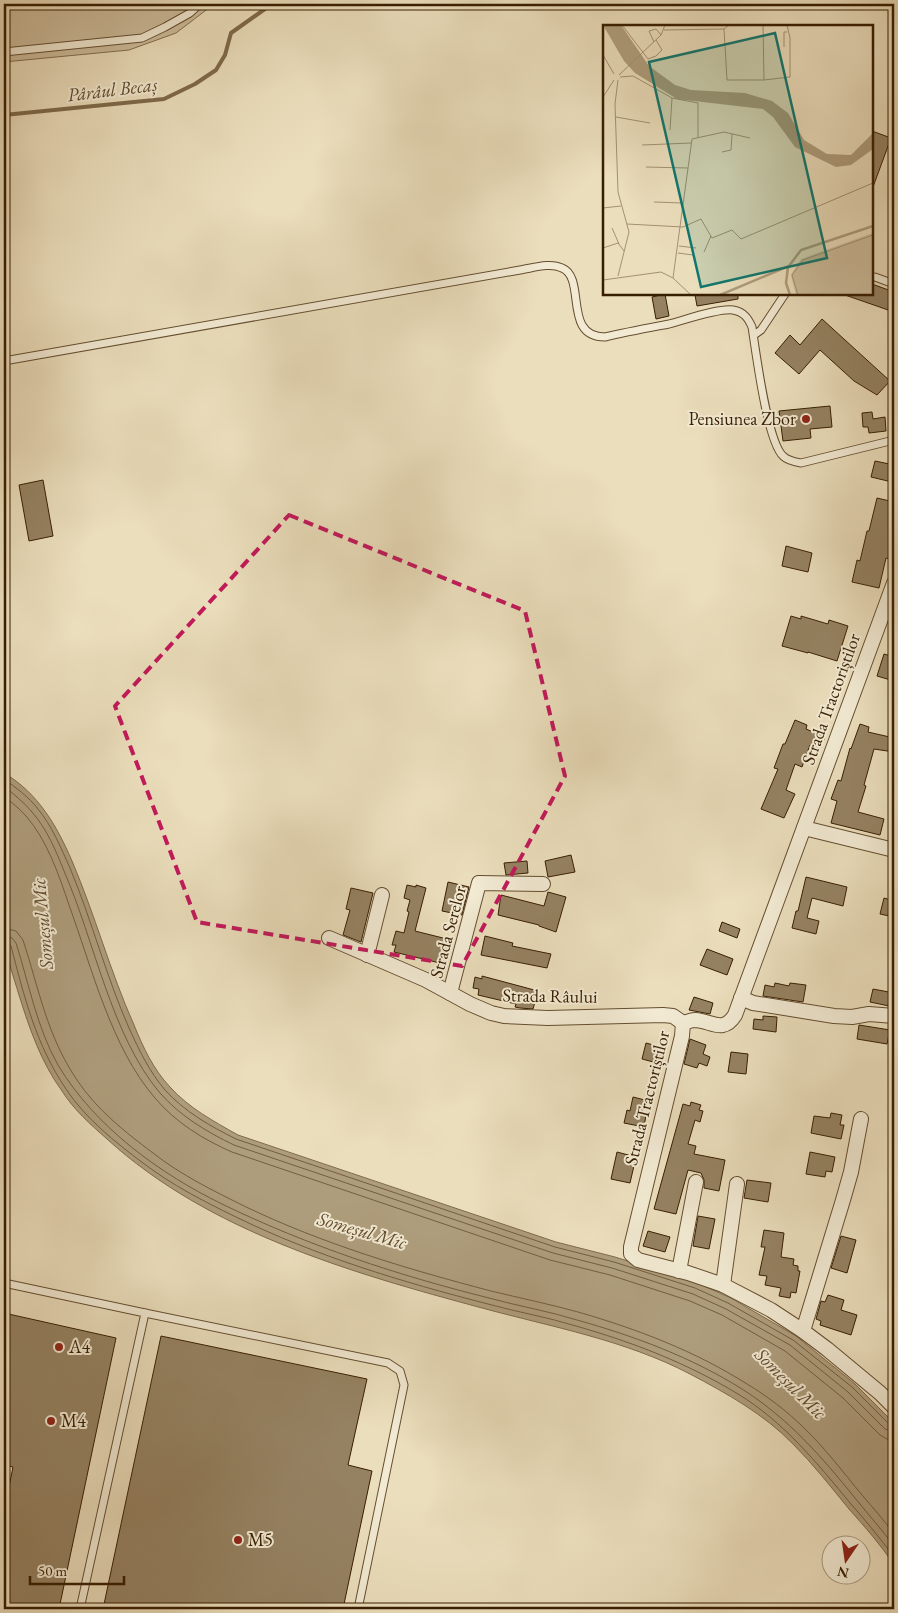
<svg xmlns="http://www.w3.org/2000/svg" width="898" height="1613" viewBox="0 0 898 1613" font-family="'EB Garamond',serif">
<rect width="100%" height="100%" fill="#ebdebc"/>
<filter id="stains"><feTurbulence type="fractalNoise" baseFrequency=".004" numOctaves="4"/><feColorMatrix values="0 0 0 0 .2 0 0 0 0 .09 0 0 0 0 .02 0 0 0 .5 -.17"/></filter>
<radialGradient id="worn" r=".72"><stop offset=".6" stop-color="#630" stop-opacity="0"/><stop offset="1" stop-color="#630" stop-opacity=".3"/></radialGradient>
<path fill="#cdbd9c" stroke="#826e4e" d="M4 4H214L176 33 129 50 4 62Z"/>
<path fill="#ae9d7c" stroke="#7f6a4b" d="M4 773C38 793 57 826 72 861 95 915 110 971 134 1025 143 1047 153 1069 170 1087 189 1108 213 1121 238 1135L556 1242 615 1257 697 1283 731 1298 796 1336 855 1384 894 1423V1565C881 1545 865 1527 849 1509 831 1487 813 1464 793 1444 764 1414 726 1393 690 1374 625 1340 552 1327 482 1308 352 1273 209 1232 107 1139 90 1124 74 1110 62 1091 41 1062 30 1030 19 995 14 978 6 956 4 938 2 921 4 902 4 885 4 848 4 810 4 773Z"/>
<g fill="none" stroke-linecap="round" stroke-linejoin="round">
<g stroke="#735e3e" stroke-width="1">
<path d="M4 779C15 787 29 797 38 809 52 826 61 848 70 868 92 921 106 976 129 1028 139 1050 149 1071 165 1090 185 1112 210 1126 236 1139L555 1247 614 1262 695 1288 728 1303 793 1340 852 1387 889 1424 894 1426"/>
<path d="M4 786C13 794 24 802 32 812 47 829 56 851 64 871 95 942 111 1035 160 1093 180 1116 207 1132 234 1145L553 1253 612 1268 693 1294 726 1309 790 1345 848 1392 885 1429 894 1432"/>
<path d="M4 796C11 802 20 809 26 816 47 840 59 875 69 905 92 968 111 1047 155 1098 175 1122 204 1140 232 1152L550 1260 610 1275 690 1301 722 1315 785 1351 843 1398 880 1435 887 1439 894 1440"/>
<path d="M4 928 16 931 23 940C39 989 47 1036 77 1080 96 1109 125 1132 153 1153 181 1175 212 1190 244 1206 323 1244 407 1269 491 1291 520 1298 549 1304 578 1312 637 1329 695 1351 747 1384 767 1396 787 1411 804 1428 825 1448 843 1472 862 1495 873 1508 884 1520 894 1534"/>
<path d="M4 936 12 938 16 943C29 984 37 1028 58 1065 95 1127 160 1174 224 1205 309 1246 397 1275 489 1298 518 1306 548 1311 577 1320 634 1336 691 1357 742 1389 789 1419 821 1456 855 1498 868 1514 882 1530 894 1546"/>
<path d="M4 942 8 943 11 946C24 996 36 1045 66 1089 85 1118 115 1142 143 1163 172 1185 203 1201 236 1217 316 1256 402 1282 488 1304 517 1312 547 1317 576 1326 632 1342 687 1363 738 1394 784 1422 817 1463 851 1504 866 1521 880 1538 894 1557"/>
</g>
<path stroke="#7f6a4b" stroke-width="4" d="M4 115 164 99 195 84 216 70 225 55 231 33 272 4"/>
</g>
<g fill="#958262" stroke="#381e01">
<path d="M872 131 891 138 873 187H872Z"/>
<path d="M872 284 894 292V312L845 295V294H872Z"/>
<path d="M665 294 669 316 656 319 652 297Z"/>
<path d="M703 294H738V299L697 306 695 295Z"/>
<path d="M822 319 890 381 877 395 854 381 820 350 799 374 775 353 790 335 800 345Z"/>
<path d="M830 406 832 427 810 429 811 438 783 441 779 411Z"/>
<path d="M872 412 873 419 885 417 886 431 869 433 868 427H863L862 413Z"/>
<path d="M875 461 894 465 892 482 871 477Z"/>
<path d="M43 480 53 536 29 541 19 485Z"/>
<path d="M877 498 894 502V538L889 559 886 558 879 588 852 582 857 560 860 561 867 531H869Z"/>
<path d="M786 546 812 553 808 572 782 566Z"/>
<path d="M791 616 801 619V616L828 624 829 620 848 626 837 661 808 652V653L782 646Z"/>
<path d="M884 654 894 657V681L877 676Z"/>
<path d="M795 720 807 725 806 729 825 737 820 749 810 745 802 767 795 764 786 790 795 794 784 818 761 809 778 769 774 768 783 744H785Z"/>
<path d="M860 724 869 727 868 732 894 738V752L874 749 864 785 866 786 858 812 884 819 880 835 831 823 837 801 831 799 838 780 841 781 850 748 851 749Z"/>
<path d="M571 855 575 872 548 877 545 861Z"/>
<path d="M527 861 528 873 506 875 504 863Z"/>
<path d="M806 877 847 887 843 906 812 898 807 918 819 921 816 934 792 928 796 911H798Z"/>
<path d="M448 882 469 887 462 915 442 911Z"/>
<path d="M407 885 416 887V885L426 888 415 931 451 940 444 964 394 952 396 945H392L396 931 404 933 409 912 407 911 410 900 404 898Z"/>
<path d="M351 888 373 893 361 942 343 935 350 910 346 909Z"/>
<path d="M548 892 566 897 556 932 539 926V925L498 915 501 895 544 906Z"/>
<path d="M884 898 894 901V917L880 914Z"/>
<path d="M722 922 740 929 737 938 719 931Z"/>
<path d="M485 936 513 943 512 946 551 954 547 968 481 955Z"/>
<path d="M707 949 733 959 727 975 700 965Z"/>
<path d="M482 976 538 991 533 1009 520 1008 515 1007 516 1004 478 995 479 989 473 988 475 977 482 979Z"/>
<path d="M775 983 789 986 790 983 806 985 803 1002 763 996 765 985 774 987Z"/>
<path d="M873 989 894 993V1007L870 1002Z"/>
<path d="M694 997 713 1003 710 1014 689 1010Z"/>
<path d="M763 1016 777 1017 776 1032 753 1029 754 1019 763 1020Z"/>
<path d="M859 1025 890 1030 887 1044 857 1039Z"/>
<path d="M690 1039 706 1045 703 1054 710 1057 707 1066 699 1063 697 1068 684 1064Z"/>
<path d="M646 1043 665 1048 661 1064 642 1059Z"/>
<path d="M731 1052 748 1054 746 1074 728 1072Z"/>
<path d="M633 1097 645 1100 642 1114 646 1115 644 1127 624 1123 627 1110 630 1111Z"/>
<path d="M691 1102 701 1105 699 1110 703 1111 700 1122 695 1120 688 1144 696 1146 694 1154 725 1160 719 1191 704 1188V1180L701 1173 688 1170 676 1214 654 1209 683 1104 690 1106Z"/>
<path d="M831 1113 842 1115 840 1125H844L841 1139 811 1133 814 1116 830 1118Z"/>
<path d="M617 1152 636 1157 630 1183 611 1179Z"/>
<path d="M810 1152 835 1157 832 1172 826 1171 825 1177 806 1174Z"/>
<path d="M747 1180 771 1183 768 1202 744 1198Z"/>
<path d="M698 1216 715 1219 709 1249 693 1246Z"/>
<path d="M764 1230 784 1233 781 1257 794 1259 793 1265 798 1266V1271H800L796 1293 791 1292 790 1298 779 1296 781 1288 765 1285 767 1276 759 1275 765 1247H761Z"/>
<path d="M648 1231 670 1237 665 1252 643 1246Z"/>
<path d="M841 1236 856 1240 847 1273 831 1268Z"/>
<path d="M828 1295 844 1300 841 1310 857 1315 851 1335 820 1325 821 1321 816 1319 821 1301 825 1302Z"/>
<path d="M4 1313 116 1338 59 1609H4V1491L8 1492 13 1467 4 1465Z"/>
<path d="M161 1336 367 1379 348 1465 372 1471 343 1609H103Z"/>
</g>
<g fill="none" stroke-linecap="round" stroke-linejoin="round">
<defs>
<g id="service">
<path d="M4 52 142 38 165 27 190 13 200 4"/>
<path d="M875 277 894 284"/>
<path d="M754 335 761 330 785 294"/>
<path d="M4 361 520 270C533 268 550 262 562 268 587 278 562 337 605 337 626 332 648 328 669 324 685 320 718 308 733 310 744 312 748 318 752 327 756 352 767 441 783 456 787 460 795 462 801 463L894 440"/>
<path d="M4 1283 145 1313 80 1609"/>
<path d="M145 1313 388 1363 400 1371 404 1385 358 1609"/>
</g>
<g id="minor">
<path d="M804 828 894 850"/>
<path d="M329 938 426 980 470 1004 491 1013 504 1016 548 1018 663 1015 673 1016 683 1023"/>
<path d="M367 955 382 895"/>
<path d="M450 993 479 883 543 884"/>
<path d="M741 998 753 1003 834 1016 852 1017 869 1014 894 1016"/>
<path d="M683 1023 682 1036 631 1247V1254L638 1260 688 1273 723 1285 771 1310 803 1331 827 1349 880 1393 894 1407"/>
<path d="M683 1023C687 1022 691 1020 695 1020 712 1021 723 1034 735 1015L894 583"/>
<path d="M679 1271 696 1182"/>
<path d="M723 1285 737 1184"/>
<path d="M803 1331 843 1200 851 1172 861 1119"/>
</g>
</defs>
<use href="#service" stroke="#654e30" stroke-width="9"/>
<use href="#minor" stroke="#654e30" stroke-width="16"/>
<use href="#service" stroke="#f2ead3" stroke-width="7"/>
<use href="#minor" stroke="#f2ead3" stroke-width="14"/>
</g>
<path fill="none" stroke="#c2185b" stroke-width="4" stroke-dasharray="10 6" stroke-linejoin="round" d="M289 515 525 611 565 776 462 966 197 922 115 706Z"/>
<g fill="#8f2418" stroke="#f2ead3" stroke-width="2">
<circle cx="806" cy="419" r="5"/>
<circle cx="59" cy="1347" r="5"/>
<circle cx="51" cy="1421" r="5"/>
<circle cx="238" cy="1540" r="5"/>
</g>
<g text-anchor="middle" stroke-width="4" stroke-linejoin="round" paint-order="stroke">
<g font-size="18" fill="#381e01" stroke="#f2ead3" text-anchor="start">
<text x="796" y="425" text-anchor="end">Pensiunea Zbor</text>
<text x="69" y="1353">A4</text>
<text x="61" y="1427">M4</text>
<text x="248" y="1546">M5</text>
</g>
<g font-size="18" fill="#381e01" stroke="#f2ead3">
<text transform="translate(831 699) rotate(-70)" y="6">Strada Tractoriștilor</text>
<text transform="translate(448 932) rotate(-75)" y="6">Strada Serelor</text>
<text transform="translate(550 996) rotate(1)" y="6">Strada Râului</text>
<text transform="translate(647 1098) rotate(-76)" y="6">Strada Tractoriștilor</text>
</g>
<g font-size="19" font-style="italic" fill="#614a2c" stroke="#f2ead3">
<text transform="translate(112 89) rotate(-7)" y="7">Pârâul Becaș</text>
<text transform="translate(42 924) rotate(-95)" y="7">Someșul Mic</text>
<text transform="translate(362 1230) rotate(16)" y="7">Someșul Mic</text>
<text transform="translate(791 1383) rotate(45)" y="7">Someșul Mic</text>
</g>
</g>
<g transform="translate(603 25)">
<rect width="270" height="270" fill="#ebdebc"/>
<path d="M270 208V270H193L188 250 198 234Z" fill="#cdbd9c"/>
<path d="M0 0H18L46 41 72 60 88 65 142 68 169 76 185 88 201 115 224 129 248 130 270 108V124L248 140 233 142 192 122 170 92 160 84 74 74 32 48 21 36Z" fill="#ae9d7c"/>
<path fill="none" stroke="#ae9d7c" stroke-width="2.5" d="M185 242 183 258 187 270M117 270 186 241 198 225 270 201"/>
<path fill="none" stroke="#a39171" stroke-width="1" d="M19 0 45 34 53 31 59 25 53 15M126 0 121 4 124 55H161M160 0 161 55 187 52V13L184 0M61 5 121 4M51 17 46 6 53 4 58 10M181 22V7H184M0 30 11 49M16 50 58 10 62 0M17 52 30 51 69 73 95 78V112M15 55 12 79 15 167 26 207 15 251M0 72 11 55M13 92 47 98M67 105 69 73M39 120 88 118M119 127 128 125 129 109M43 142 85 143M51 177 80 178M0 183 18 181M24 199 80 202 98 194 109 213 129 205 138 214 270 158M9 203 16 219M76 221 93 223M0 223 15 218 21 226M101 227 108 211M75 228 90 230M70 253 89 114 121 107 147 113M0 255 58 247 70 253 88 270M195 270 189 250 200 235 270 210"/>
<path fill="#0f766e" fill-opacity="0.15" stroke="#0f766e" stroke-width="2.5" d="M172 8 224 233 98 262 46 37Z"/>
<rect width="270" height="270" fill="none" stroke="#381e01" stroke-width="2.5"/>
</g>
<rect width="898" height="1613" fill="none" stroke="#ebdebc" stroke-width="20"/>
<rect x="5" y="5" width="888" height="1603" fill="none" stroke="#381e01" stroke-width="2.5"/>
<rect x="10" y="10" width="878" height="1593" fill="none" stroke="#381e01"/>
<g transform="translate(846 1560) rotate(193)"><circle r="24" fill="#f2ead3" stroke="#a8987f"/>
<path d="M0-4L9 19L0 12L-9 19Z" fill="#8f2418"/>
<text y="-8" font-size="14" font-weight="bold" text-anchor="middle" fill="#381e01">N</text>
</g>
<path d="M30 1576v8h94v-8" fill="none" stroke="#381e01" stroke-width="2.5"/>
<text x="38" y="1576" font-size="15" fill="#381e01" stroke="#f2ead3" stroke-width="4" paint-order="stroke">50 m</text>
<rect width="100%" height="100%" filter="url(#stains)"/>
<rect width="100%" height="100%" fill="url(#worn)"/>
</svg>
